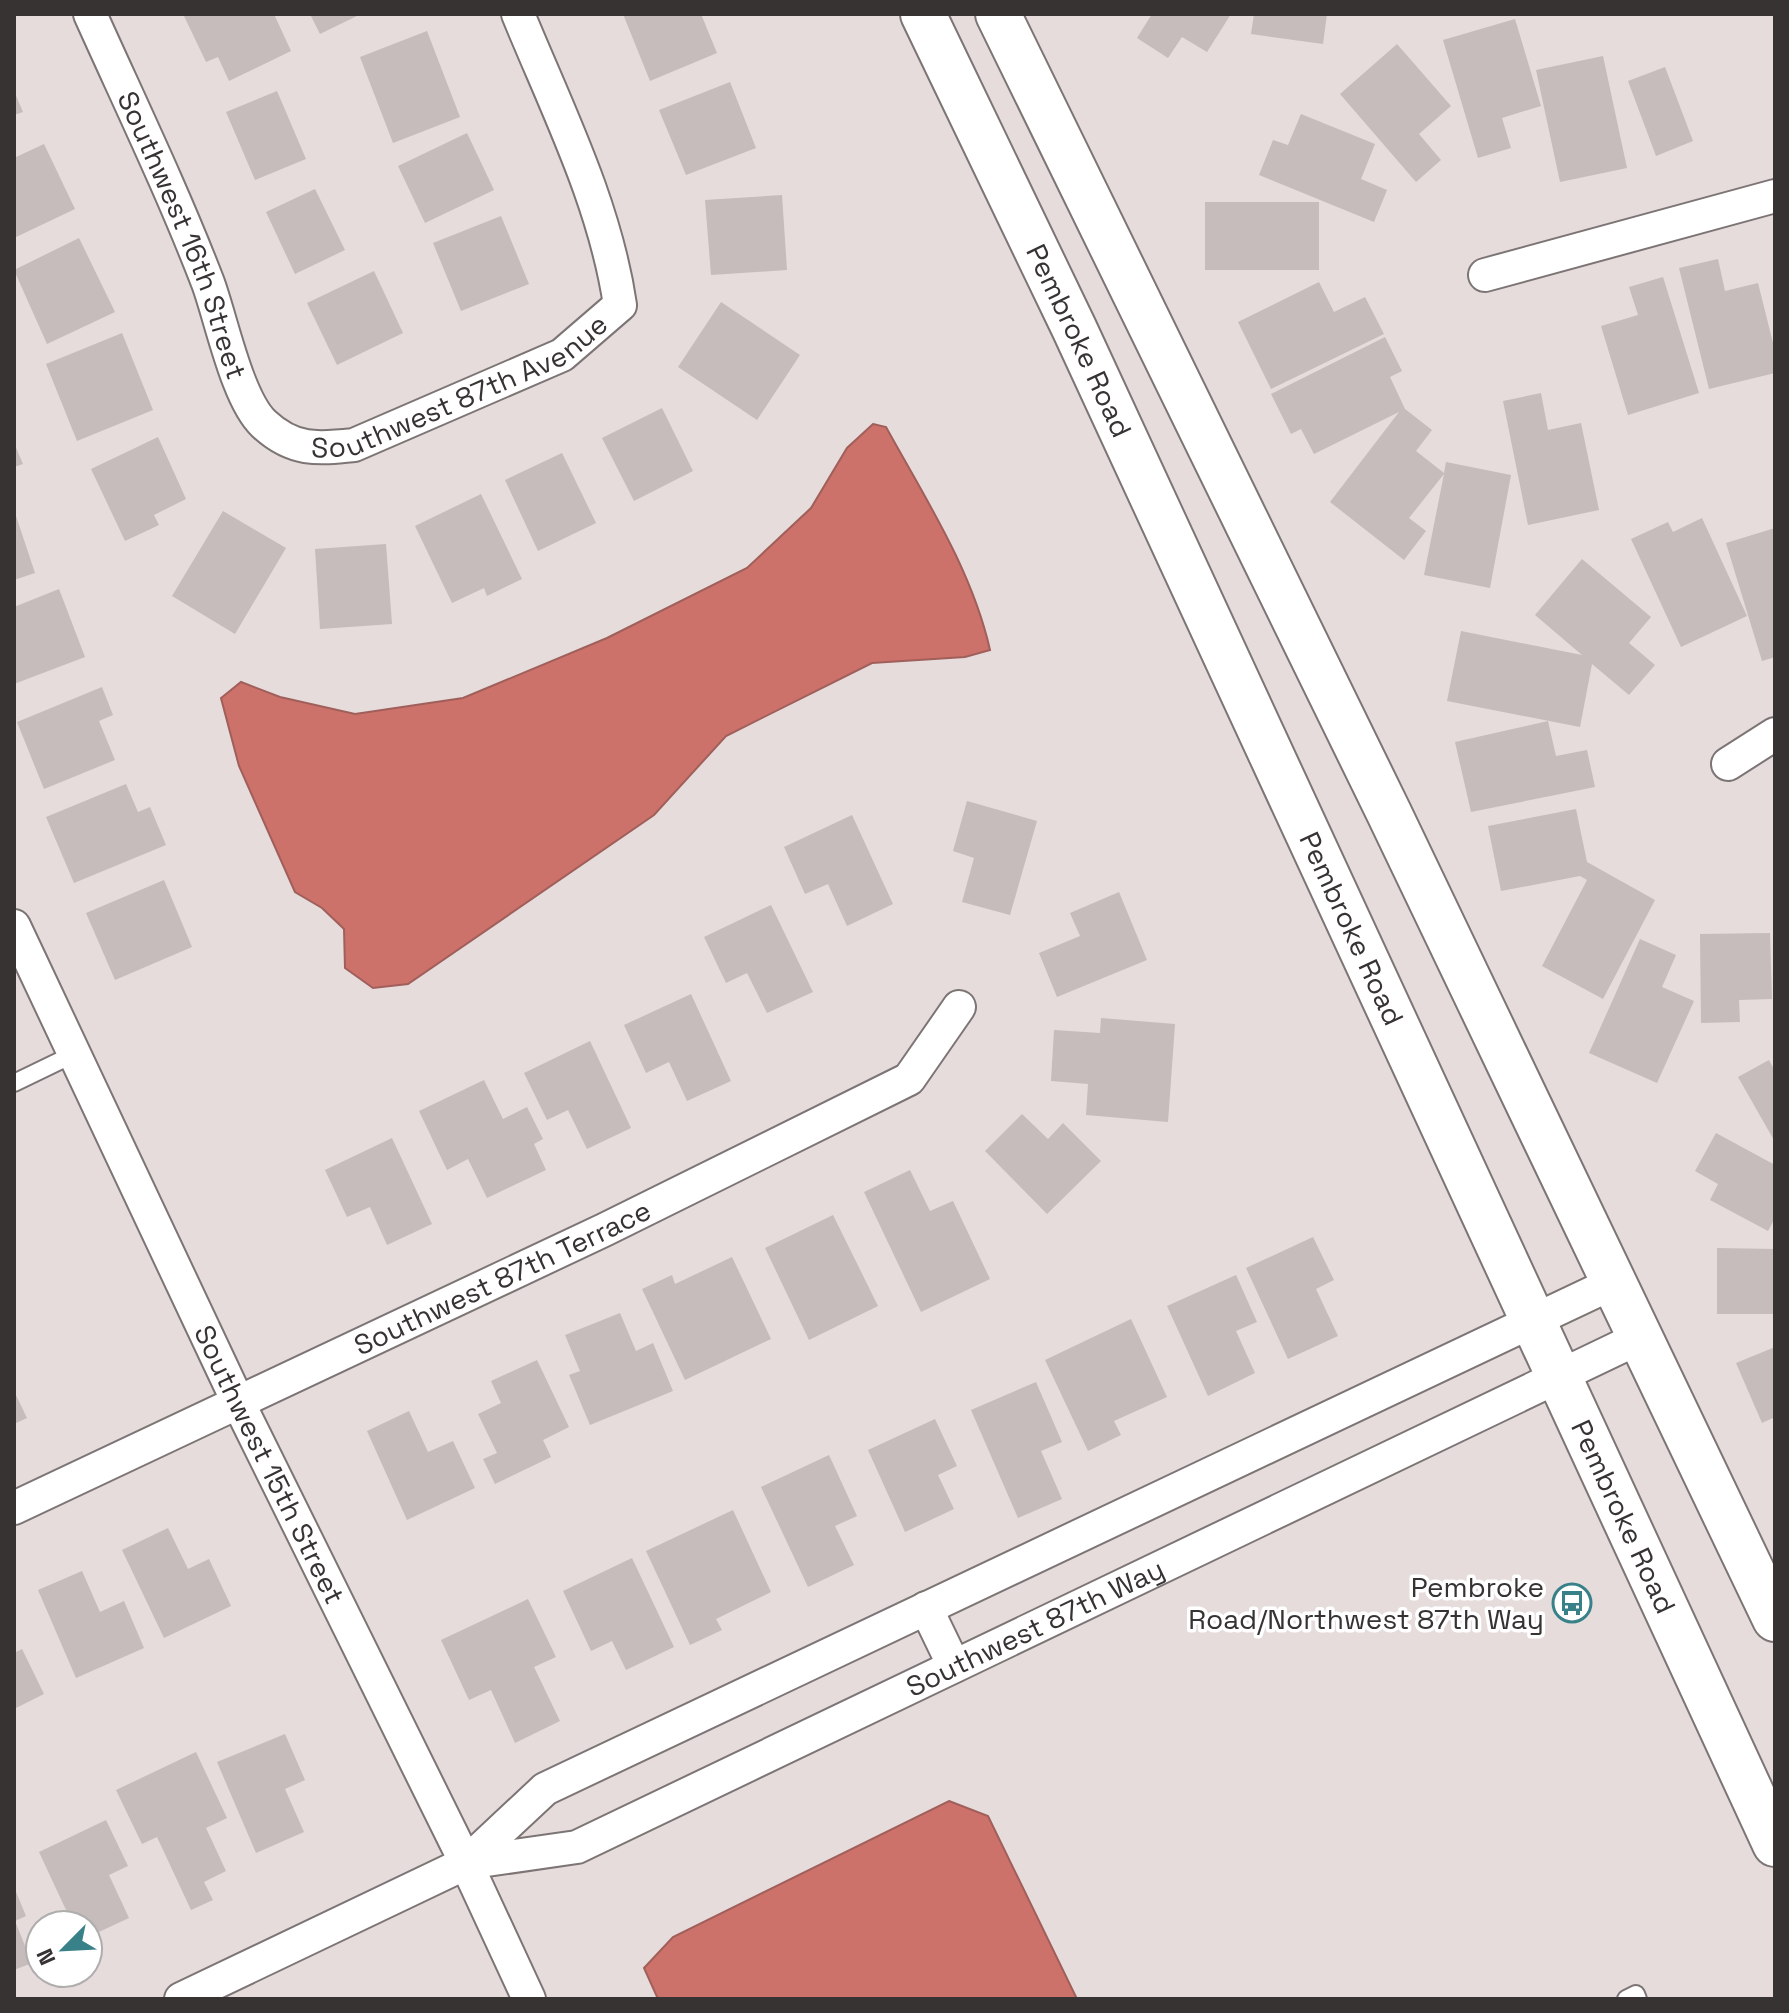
<svg xmlns="http://www.w3.org/2000/svg" width="1789" height="2013" viewBox="0 0 1789 2013" font-family="'Space Grotesk',sans-serif">
<rect width="100%" height="100%" fill="#e5dcdb"/>
<g fill="#cd726b" stroke="#a05f5a" stroke-width="2">
<path d="M873 424 886 427C925 498 972 570 990 650L965 657 872 663 726 736 654 815 408 984 373 988 345 968 344 929 322 908 295 892 239 766 221 698 241 682 280 697 355 714 463 698 607 638 747 568 811 508 847 448Z"/>
<path d="M949 1801 988 1816 1077 1999H658L644 1968 673 1937Z"/>
</g>
<g fill="#c5bcbb">
<path d="M187 14H274L291 51 229 81 218 57 206 62 184 16Z"/>
<path d="M310 14H361L320 34Z"/>
<path d="M623 14H701L717 53 650 81Z"/>
<path d="M1152 14H1231L1207 52 1182 37 1168 58 1137 38Z"/>
<path d="M1254 14H1327L1323 44 1251 34Z"/>
<path d="M1515 19 1541 106 1502 118 1511 148 1478 158 1443 40Z"/>
<path d="M427 31 460 117 393 143 360 57Z"/>
<path d="M1397 44 1451 106 1419 134 1441 160 1416 182 1340 94Z"/>
<path d="M1603 56 1627 168 1560 182 1536 70Z"/>
<path d="M1665 67 1693 141 1656 156 1628 81Z"/>
<path d="M730 82 756 148 686 175 659 110Z"/>
<path d="M14 91 23 112 14 115Z"/>
<path d="M277 91 306 159 255 180 226 112Z"/>
<path d="M1301 114 1375 144 1361 179 1387 190 1374 222 1259 175 1273 140 1288 145Z"/>
<path d="M467 133 494 190 425 223 398 166Z"/>
<path d="M44 144 75 209 14 238V158Z"/>
<path d="M315 189 345 250 295 274 266 212Z"/>
<path d="M782 195 787 270 711 275 705 200Z"/>
<rect x="1205" y="202" width="114" height="68"/>
<path d="M501 216 529 284 461 311 433 243Z"/>
<path d="M79 238 115 312 47 344 14 270Z"/>
<path d="M1718 259 1725 291 1758 283 1775 351V373L1709 389 1679 268Z"/>
<path d="M374 271 403 333 337 365 307 303Z"/>
<path d="M1663 277 1699 393 1628 415 1601 326 1638 315 1629 287Z"/>
<path d="M1319 282 1334 312 1365 297 1384 334 1271 389 1238 322Z"/>
<path d="M721 302 800 355 757 420 678 367Z"/>
<path d="M122 333 153 410 77 441 46 364Z"/>
<path d="M1385 337 1402 371 1390 377 1405 409 1432 430 1416 451 1444 473 1446 462 1511 475 1490 588 1424 575 1444 474 1409 518 1426 531 1404 560 1330 502 1399 412 1314 454 1301 429 1291 434 1271 394Z"/>
<path d="M1541 393 1548 430 1581 423 1599 510 1528 525 1503 401Z"/>
<path d="M662 408 693 471 634 501 602 438Z"/>
<path d="M158 437 186 499 154 515 159 525 125 541 91 469Z"/>
<path d="M14 443 23 464 14 467Z"/>
<path d="M562 453 596 523 538 551 505 480Z"/>
<path d="M481 494 522 579 487 596 484 588 452 603 415 526Z"/>
<path d="M14 510 35 573 14 580Z"/>
<path d="M223 511 286 548 235 634 172 596Z"/>
<path d="M1702 518 1747 616 1681 647 1631 539 1668 522 1673 532Z"/>
<path d="M1775 528V657L1762 661 1726 543Z"/>
<path d="M386 544 392 624 320 629 315 549Z"/>
<path d="M1582 559 1651 617 1629 643 1655 665 1629 695 1592 664 1580 727 1447 701 1461 631 1582 655 1535 615Z"/>
<path d="M59 589 85 657 14 684V607Z"/>
<path d="M102 687 113 715 99 721 115 760 44 789 17 722Z"/>
<path d="M1548 721 1556 756 1587 750 1595 787 1471 812 1455 742Z"/>
<path d="M126 784 138 812 150 807 166 845 74 883 46 817Z"/>
<path d="M967 801 1037 821 1010 915 962 902 974 858 953 851Z"/>
<path d="M1576 809 1587 862 1655 900 1603 999 1542 966 1587 880 1580 876 1501 891 1488 826Z"/>
<path d="M852 815 893 904 847 926 828 884 805 894 784 847Z"/>
<path d="M164 880 192 947 115 980 86 913Z"/>
<path d="M1119 892 1147 960 1057 997 1039 953 1080 936 1070 913Z"/>
<path d="M771 905 813 992 767 1013 747 973 726 983 704 937Z"/>
<path d="M1770 933 1772 999 1739 1000 1740 1022 1701 1023 1700 934Z"/>
<path d="M1640 939 1676 955 1662 987 1694 1001 1657 1083 1589 1053Z"/>
<path d="M691 994 731 1081 687 1101 669 1062 646 1073 624 1025Z"/>
<path d="M1101 1018 1175 1024 1168 1122 1086 1115 1088 1084 1051 1081 1054 1030 1100 1033Z"/>
<path d="M590 1041 631 1128 587 1149 568 1110 547 1120 524 1073Z"/>
<path d="M1769 1060 1775 1071V1142L1738 1077Z"/>
<path d="M484 1080 503 1119 527 1107 543 1139 534 1144 546 1170 487 1198 468 1159 447 1170 419 1111Z"/>
<path d="M1022 1114 1048 1139 1063 1123 1101 1161 1047 1214 985 1151Z"/>
<path d="M1716 1133 1775 1165V1218L1768 1231 1710 1200 1718 1184 1695 1171Z"/>
<path d="M392 1138 432 1224 387 1245 370 1207 347 1217 325 1170Z"/>
<path d="M910 1170 930 1211 953 1201 990 1279 921 1312 864 1192Z"/>
<path d="M833 1215 878 1306 809 1340 765 1248Z"/>
<path d="M1313 1237 1334 1280 1316 1289 1338 1336 1288 1359 1246 1268Z"/>
<path d="M1717 1248 1775 1249V1314H1717Z"/>
<path d="M732 1257 771 1339 685 1380 642 1289 672 1275 675 1284Z"/>
<path d="M1236 1275 1257 1322 1236 1331 1255 1373 1208 1396 1167 1306Z"/>
<path d="M620 1313 636 1351 653 1343 673 1391 590 1425 569 1375 580 1371 565 1335Z"/>
<path d="M1131 1319 1167 1397 1114 1421 1121 1435 1088 1451 1045 1360Z"/>
<path d="M1775 1347V1417L1762 1423 1736 1363Z"/>
<path d="M537 1360 569 1427 543 1440 551 1457 495 1484 483 1459 497 1453 478 1414 501 1403 491 1381Z"/>
<path d="M1036 1382 1062 1442 1041 1451 1062 1499 1018 1518 971 1410Z"/>
<path d="M14 1391 27 1418 14 1424Z"/>
<path d="M409 1411 428 1452 453 1441 475 1488 407 1520 367 1431Z"/>
<path d="M935 1419 957 1466 938 1475 954 1509 905 1532 868 1450Z"/>
<path d="M829 1455 857 1516 835 1526 854 1565 808 1587 761 1487Z"/>
<path d="M733 1510 771 1592 716 1619 722 1630 690 1645 646 1551Z"/>
<path d="M168 1528 188 1569 209 1559 231 1606 164 1638 122 1550Z"/>
<path d="M632 1558 674 1647 626 1670 612 1641 591 1651 563 1591Z"/>
<path d="M82 1571 100 1612 124 1601 144 1648 76 1678 38 1590Z"/>
<path d="M528 1599 556 1657 534 1667 560 1721 515 1743 491 1690 469 1700 441 1640Z"/>
<path d="M22 1649 44 1694 14 1709V1653Z"/>
<path d="M285 1734 305 1780 285 1789 304 1832 256 1853 217 1762Z"/>
<path d="M196 1752 227 1818 206 1828 226 1871 204 1882 213 1900 191 1910 157 1837 142 1844 116 1790Z"/>
<path d="M106 1820 128 1866 109 1875 129 1918 88 1937V1925H73L39 1852Z"/>
<path d="M14 1887 26 1916 15 1921 32 1963 14 1970Z"/>
</g>
<g fill="none" stroke-linecap="round" stroke-linejoin="round">
<defs>
<g id="lane">
<path d="M14 1083 74 1054"/>
<path d="M1626 1999 1636 1994 1638 1999"/>
</g>
<g id="street">
<path id="s1" d="M90 14C130 103 173 192 208 283 221 318 237 399 264 424 293 451 317 449 354 445L562 355 620 305C605 203 557 109 518 14"/>
<path d="M1485 275 1775 196"/>
<path d="M1728 764 1775 734"/>
<path id="s2" d="M14 926 239 1404 466 1863 529 1999"/>
<path id="s3" d="M14 1508 604 1230 909 1079 959 1007"/>
<path d="M926 1608 954 1666"/>
<path id="s4" d="M466 1863 577 1847 1639 1338"/>
<path d="M181 1999 466 1863 545 1789 1613 1283"/>
</g>
<g id="secondary">
<path id="s5" d="M923 14 1074 328 1775 1844"/>
<path d="M998 14 1389 813 1775 1619"/>
</g>
</defs>
<use href="#lane" stroke="#7d7575" stroke-width="20"/>
<use href="#street" stroke="#7d7575" stroke-width="36"/>
<use href="#secondary" stroke="#7d7575" stroke-width="48"/>
<use href="#lane" stroke="#fff" stroke-width="16"/>
<use href="#street" stroke="#fff" stroke-width="32"/>
<use href="#secondary" stroke="#fff" stroke-width="44"/>
</g>
<defs>
<symbol id="bus-ring" viewBox="-11 -11 22 22"><circle r="9.5" fill="#fff" stroke="#398189" stroke-width="1.5"/><path d="M-5-6H5V4H4V6H2V4H-2V6H-4V4H-5ZM-3.5-4V0h7V-4ZM-3.5 1.2v1.5H-2V1.2ZM2 1.2v1.5H3.5V1.2Z" fill="#398189"/></symbol>
</defs>
<g fill-rule="evenodd">
<use href="#bus-ring" x="1550" y="1581" width="44" height="44"/>
</g>
<g text-anchor="middle" stroke-width="7" stroke-linejoin="round" paint-order="stroke">
<g font-size="28" fill="#373333" stroke="#fff">
<text dy="10" stroke="none"><textPath href="#s1" startOffset="240">Southwest 16th Street</textPath></text>
<text dy="10" stroke="none"><textPath href="#s5" startOffset="362">Pembroke Road</textPath></text>
<text dy="10" stroke="none"><textPath href="#s1" startOffset="662">Southwest 87th Avenue</textPath></text>
<text dy="10" stroke="none"><textPath href="#s5" startOffset="1010">Pembroke Road</textPath></text>
<text dy="10" stroke="none"><textPath href="#s3" startOffset="540">Southwest 87th Terrace</textPath></text>
<text dy="10" stroke="none"><textPath href="#s2" startOffset="596">Southwest 15th Street</textPath></text>
<text dy="10" stroke="none"><textPath href="#s5" startOffset="1658">Pembroke Road</textPath></text>
<text dy="10" stroke="none"><textPath href="#s4" startOffset="620">Southwest 87th Way</textPath></text>
</g>
<g font-size="28" fill="#373333" stroke="#fff" text-anchor="end">
<text x="1544" y="1597">Pembroke<tspan x="1544" dy="32">Road/Northwest 87th Way</tspan></text>
</g>
</g>
<rect width="1789" height="2013" fill="none" stroke="#373333" stroke-width="32"/>
<g transform="translate(64 1949) rotate(246)"><circle r="38" fill="#ffffff" stroke="#afadad" stroke-width="2"/>
<path d="M0-6L14 30L0 20L-14 30Z" fill="#398189"/>
<text y="-12" font-size="22" font-weight="bold" text-anchor="middle" fill="#373333">N</text>
</g>
</svg>
